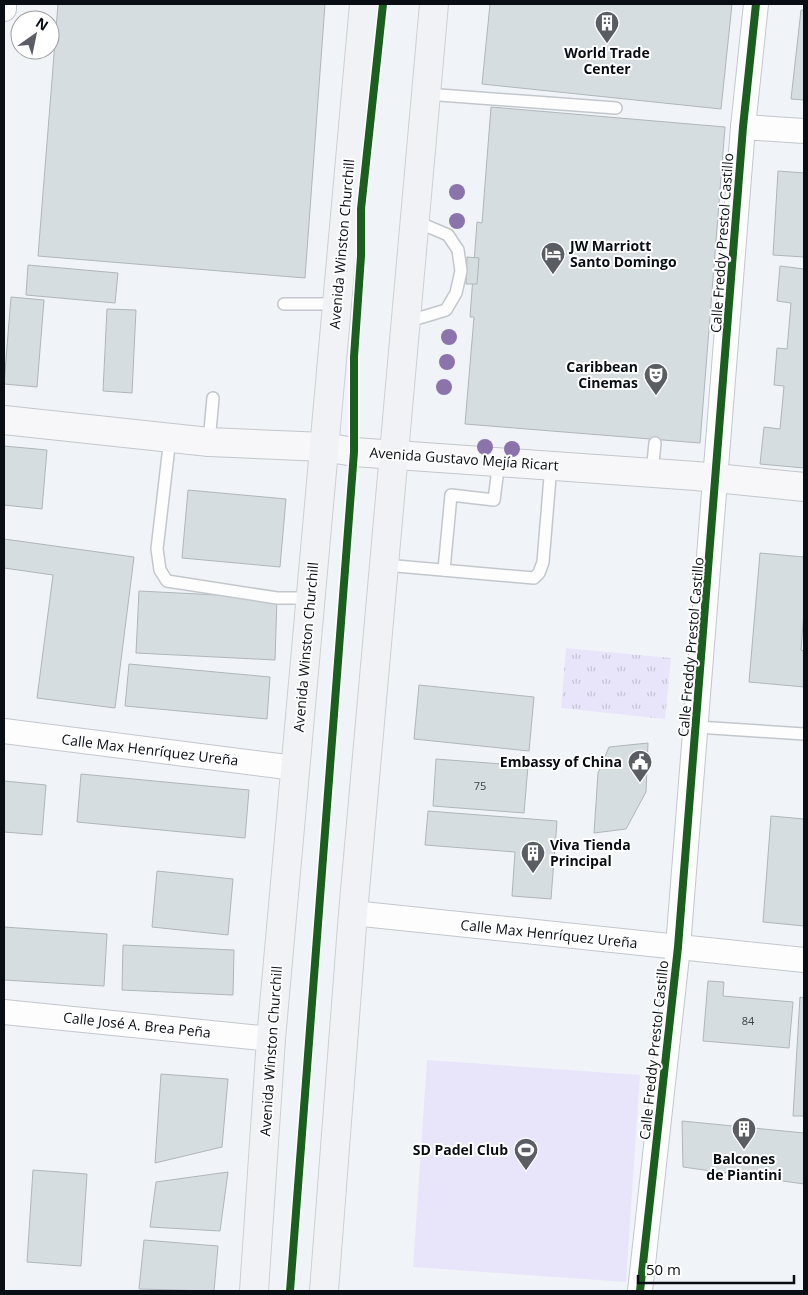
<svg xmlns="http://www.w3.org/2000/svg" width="808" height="1295" viewBox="0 0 808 1295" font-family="'Open Sans',sans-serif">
<defs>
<pattern id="grass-tufts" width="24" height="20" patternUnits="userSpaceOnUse" patternTransform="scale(1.25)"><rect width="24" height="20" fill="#e8e5fb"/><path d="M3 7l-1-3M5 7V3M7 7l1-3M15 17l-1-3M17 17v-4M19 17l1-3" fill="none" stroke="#c6c3d6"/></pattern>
</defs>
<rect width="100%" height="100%" fill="#f0f4f8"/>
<path fill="url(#grass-tufts)" d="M566 648 671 658 665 719 561 708Z"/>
<path fill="#e8e5fb" d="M427 1060 640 1075 626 1282 413 1267Z"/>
<g fill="#d6dde1" stroke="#afb6ba">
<path d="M58 4H325L305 278 38 256Z"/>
<path d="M490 4H732L721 109 482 84Z"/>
<path d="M801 10H804V100L791 99Z"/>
<path d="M491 107 725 127 700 443 465 424 474 317H470L477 222 482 223Z"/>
<path d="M778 171 804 173V257L773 255Z"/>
<path d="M467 257 479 258 477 284H466Z"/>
<path d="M28 265 118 273 115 303 26 295Z"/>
<path d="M780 266 804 269V468L760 464 764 427 780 429 784 386 774 385 777 348 787 349 791 303 777 301Z"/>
<path d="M11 297 44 300 37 387 4 384Z"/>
<path d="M107 309 136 310 132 393 103 391Z"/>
<path d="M4 446 47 450 42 509 4 505Z"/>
<path d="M188 490 286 499 280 567 182 558Z"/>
<path d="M4 539 134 557 115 708 37 698 53 575 4 568Z"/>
<path d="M760 553 804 557V611L801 650 804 651V687L749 682Z"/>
<path d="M139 591 277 598 275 660 136 653Z"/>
<path d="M129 664 270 677 267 719 125 706Z"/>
<path d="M419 685 534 697 529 751 414 739Z"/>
<path d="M648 743 646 792 626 829 594 833 598 773 609 747Z"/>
<path d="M436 759 528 766 524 813 433 806Z"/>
<path d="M81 774 249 790 245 838 77 822Z"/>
<path d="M4 781 46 785 42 835 4 832Z"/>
<path d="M428 811 557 821 551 899 512 896 515 852 425 845Z"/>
<path d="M771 816 804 819V926L763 922Z"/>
<path d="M157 871 233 879 228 935 152 927Z"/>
<path d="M4 927 107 934 104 986 4 980Z"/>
<path d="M123 945 234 950 233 995 122 990Z"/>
<path d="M708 981 724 982 723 996 793 1002 789 1048 703 1041Z"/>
<path d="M800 997 804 998V1116H793Z"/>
<path d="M161 1074 228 1079 222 1147 155 1163Z"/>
<path d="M682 1121 804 1133V1184L683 1167Z"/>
<path d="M33 1170 87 1174 81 1266 27 1262Z"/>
<path d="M228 1172 220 1231 150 1227 156 1182Z"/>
<path d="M144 1240 218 1246 214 1291 139 1289Z"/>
</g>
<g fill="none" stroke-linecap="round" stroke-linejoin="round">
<defs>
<g id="lane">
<path d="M426 94 616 108"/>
<path d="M284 304H337"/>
<path d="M406 322 446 310 456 293 461 271 458 250 448 235 415 221"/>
<path d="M170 438 157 549 160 570 167 581 277 598H310"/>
<path d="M209 442 213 398"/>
<path d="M652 473 655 443"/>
<path d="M385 565 534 578 539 573 543 562 551 465"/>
<path d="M444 570 451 495 494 500 499 461"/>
<path d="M697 727 804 734"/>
</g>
<g id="street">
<path d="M4 9V4"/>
<path d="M743 127 804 131"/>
<path d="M4 731 295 768"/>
<path d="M353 913 804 960"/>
<path d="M4 1012 271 1039"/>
<path d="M640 1291 678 947 743 127 756 4"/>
</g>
<path id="secondary" d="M4 420 209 442 324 447 354 452 696 476 804 487"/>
<g id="primary">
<path d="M254 1291 271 1039 364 4"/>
<path d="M324 1291 353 913 434 4"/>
</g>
</defs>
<use href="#lane" stroke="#c2c7cc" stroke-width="14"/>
<use href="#street" stroke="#c2c7cc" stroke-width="26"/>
<use href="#secondary" stroke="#c2c7cc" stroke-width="30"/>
<use href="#primary" stroke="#cdd0d2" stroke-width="30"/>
<use href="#lane" stroke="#fdfdfe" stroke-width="11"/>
<use href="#street" stroke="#fdfdfe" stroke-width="24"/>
<use href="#secondary" stroke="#f7f7fa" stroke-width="28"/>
<use href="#primary" stroke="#f0f2f6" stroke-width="28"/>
<defs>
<g id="cycleway">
<path d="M290 1291 354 452V357L361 256V209L383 4"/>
<path d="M640 1291 678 947 743 127 756 4"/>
</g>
</defs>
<use href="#cycleway" stroke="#fff" stroke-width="11"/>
<use href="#cycleway" stroke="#1b5e20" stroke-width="8"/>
</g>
<g fill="#8b74ac">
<circle cx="457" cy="192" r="8"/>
<circle cx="457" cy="221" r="8"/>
<circle cx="449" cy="337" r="8"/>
<circle cx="447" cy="362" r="8"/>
<circle cx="444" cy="387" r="8"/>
<circle cx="485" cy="447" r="8"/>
<circle cx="512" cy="449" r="8"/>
</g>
<defs>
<symbol id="building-pin" viewBox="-11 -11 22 30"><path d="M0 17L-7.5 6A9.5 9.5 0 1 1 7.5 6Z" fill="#5a5e64" stroke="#fff"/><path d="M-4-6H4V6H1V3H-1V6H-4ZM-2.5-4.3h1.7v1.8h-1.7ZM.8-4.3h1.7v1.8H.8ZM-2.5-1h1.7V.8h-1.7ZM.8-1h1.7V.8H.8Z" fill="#fff"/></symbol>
<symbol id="hotel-pin" viewBox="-11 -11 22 30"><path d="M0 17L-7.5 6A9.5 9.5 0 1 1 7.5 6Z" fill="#5a5e64" stroke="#fff"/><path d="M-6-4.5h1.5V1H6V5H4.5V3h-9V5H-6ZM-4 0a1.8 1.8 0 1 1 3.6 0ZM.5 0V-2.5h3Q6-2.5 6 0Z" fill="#fff"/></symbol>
<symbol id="theatre-pin" viewBox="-11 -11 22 30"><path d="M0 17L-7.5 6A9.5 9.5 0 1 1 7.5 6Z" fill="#5a5e64" stroke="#fff"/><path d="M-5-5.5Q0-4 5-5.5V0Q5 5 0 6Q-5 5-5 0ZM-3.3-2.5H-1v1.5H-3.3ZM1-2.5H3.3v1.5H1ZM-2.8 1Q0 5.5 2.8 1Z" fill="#fff"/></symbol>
<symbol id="civic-pin" viewBox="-11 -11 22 30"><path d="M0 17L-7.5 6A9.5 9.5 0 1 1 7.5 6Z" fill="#5a5e64" stroke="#fff"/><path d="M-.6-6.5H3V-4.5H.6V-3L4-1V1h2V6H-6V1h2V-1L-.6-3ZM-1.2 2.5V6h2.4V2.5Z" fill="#fff"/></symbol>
<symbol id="stadium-pin" viewBox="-11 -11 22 30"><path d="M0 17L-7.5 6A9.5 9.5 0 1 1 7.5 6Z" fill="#5a5e64" stroke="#fff"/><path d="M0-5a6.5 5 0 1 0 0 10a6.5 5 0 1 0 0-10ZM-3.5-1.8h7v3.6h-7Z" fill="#fff"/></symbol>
</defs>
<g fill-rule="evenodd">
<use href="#building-pin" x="593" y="9" width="28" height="38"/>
<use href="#hotel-pin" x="539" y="240" width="28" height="38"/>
<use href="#theatre-pin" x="642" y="361" width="28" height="38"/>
<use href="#civic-pin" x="626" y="748" width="28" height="38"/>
<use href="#building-pin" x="519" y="839" width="28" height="38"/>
<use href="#building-pin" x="730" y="1115" width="28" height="38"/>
<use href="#stadium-pin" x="512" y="1136" width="28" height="38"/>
</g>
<g text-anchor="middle" stroke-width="4" stroke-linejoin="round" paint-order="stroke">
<g font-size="11" fill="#3d4349">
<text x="480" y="790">75</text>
<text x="748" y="1025">84</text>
</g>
<g font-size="14" font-weight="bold" fill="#090e15" stroke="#fff" text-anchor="end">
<text x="607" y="58" text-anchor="middle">World Trade<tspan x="607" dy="16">Center</tspan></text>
<text x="570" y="251" text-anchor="start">JW Marriott<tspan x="570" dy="16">Santo Domingo</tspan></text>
<text x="638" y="372">Caribbean<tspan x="638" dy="16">Cinemas</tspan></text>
<text x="622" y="767">Embassy of China</text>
<text x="550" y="850" text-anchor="start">Viva Tienda<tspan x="550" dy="16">Principal</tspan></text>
<text x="508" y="1155">SD Padel Club</text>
<text x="744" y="1164" text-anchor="middle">Balcones<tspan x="744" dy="16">de Piantini</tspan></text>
</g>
<g font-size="14" fill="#090e15" stroke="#fff">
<text transform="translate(722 243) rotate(-86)" y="5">Calle Freddy Prestol Castillo</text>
<text transform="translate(342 244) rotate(-85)" y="5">Avenida Winston Churchill</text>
<text transform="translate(464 459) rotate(4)" y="5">Avenida Gustavo Mejía Ricart</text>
<text transform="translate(306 647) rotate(-85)" y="5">Avenida Winston Churchill</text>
<text transform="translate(691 647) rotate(-85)" y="5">Calle Freddy Prestol Castillo</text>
<text transform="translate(150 750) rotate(7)" y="5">Calle Max Henríquez Ureña</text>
<text transform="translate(549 934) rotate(6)" y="5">Calle Max Henríquez Ureña</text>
<text transform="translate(137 1025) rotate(6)" y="5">Calle José A. Brea Peña</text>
<text transform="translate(654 1050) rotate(-84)" y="5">Calle Freddy Prestol Castillo</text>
<text transform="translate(271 1051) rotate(-86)" y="5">Avenida Winston Churchill</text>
</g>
</g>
<rect width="808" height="1295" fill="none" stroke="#090e15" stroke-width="10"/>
<g transform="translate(35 35) rotate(33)"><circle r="24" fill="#ffffff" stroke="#9d9fa1"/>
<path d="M0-4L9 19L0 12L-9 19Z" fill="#5a5e64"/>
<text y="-8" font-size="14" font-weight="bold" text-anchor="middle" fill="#090e15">N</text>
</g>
<path d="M638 1275v8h156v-8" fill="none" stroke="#090e15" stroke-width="2.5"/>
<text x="646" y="1275" font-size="15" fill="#090e15" stroke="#ffffff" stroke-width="4" paint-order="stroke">50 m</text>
</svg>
